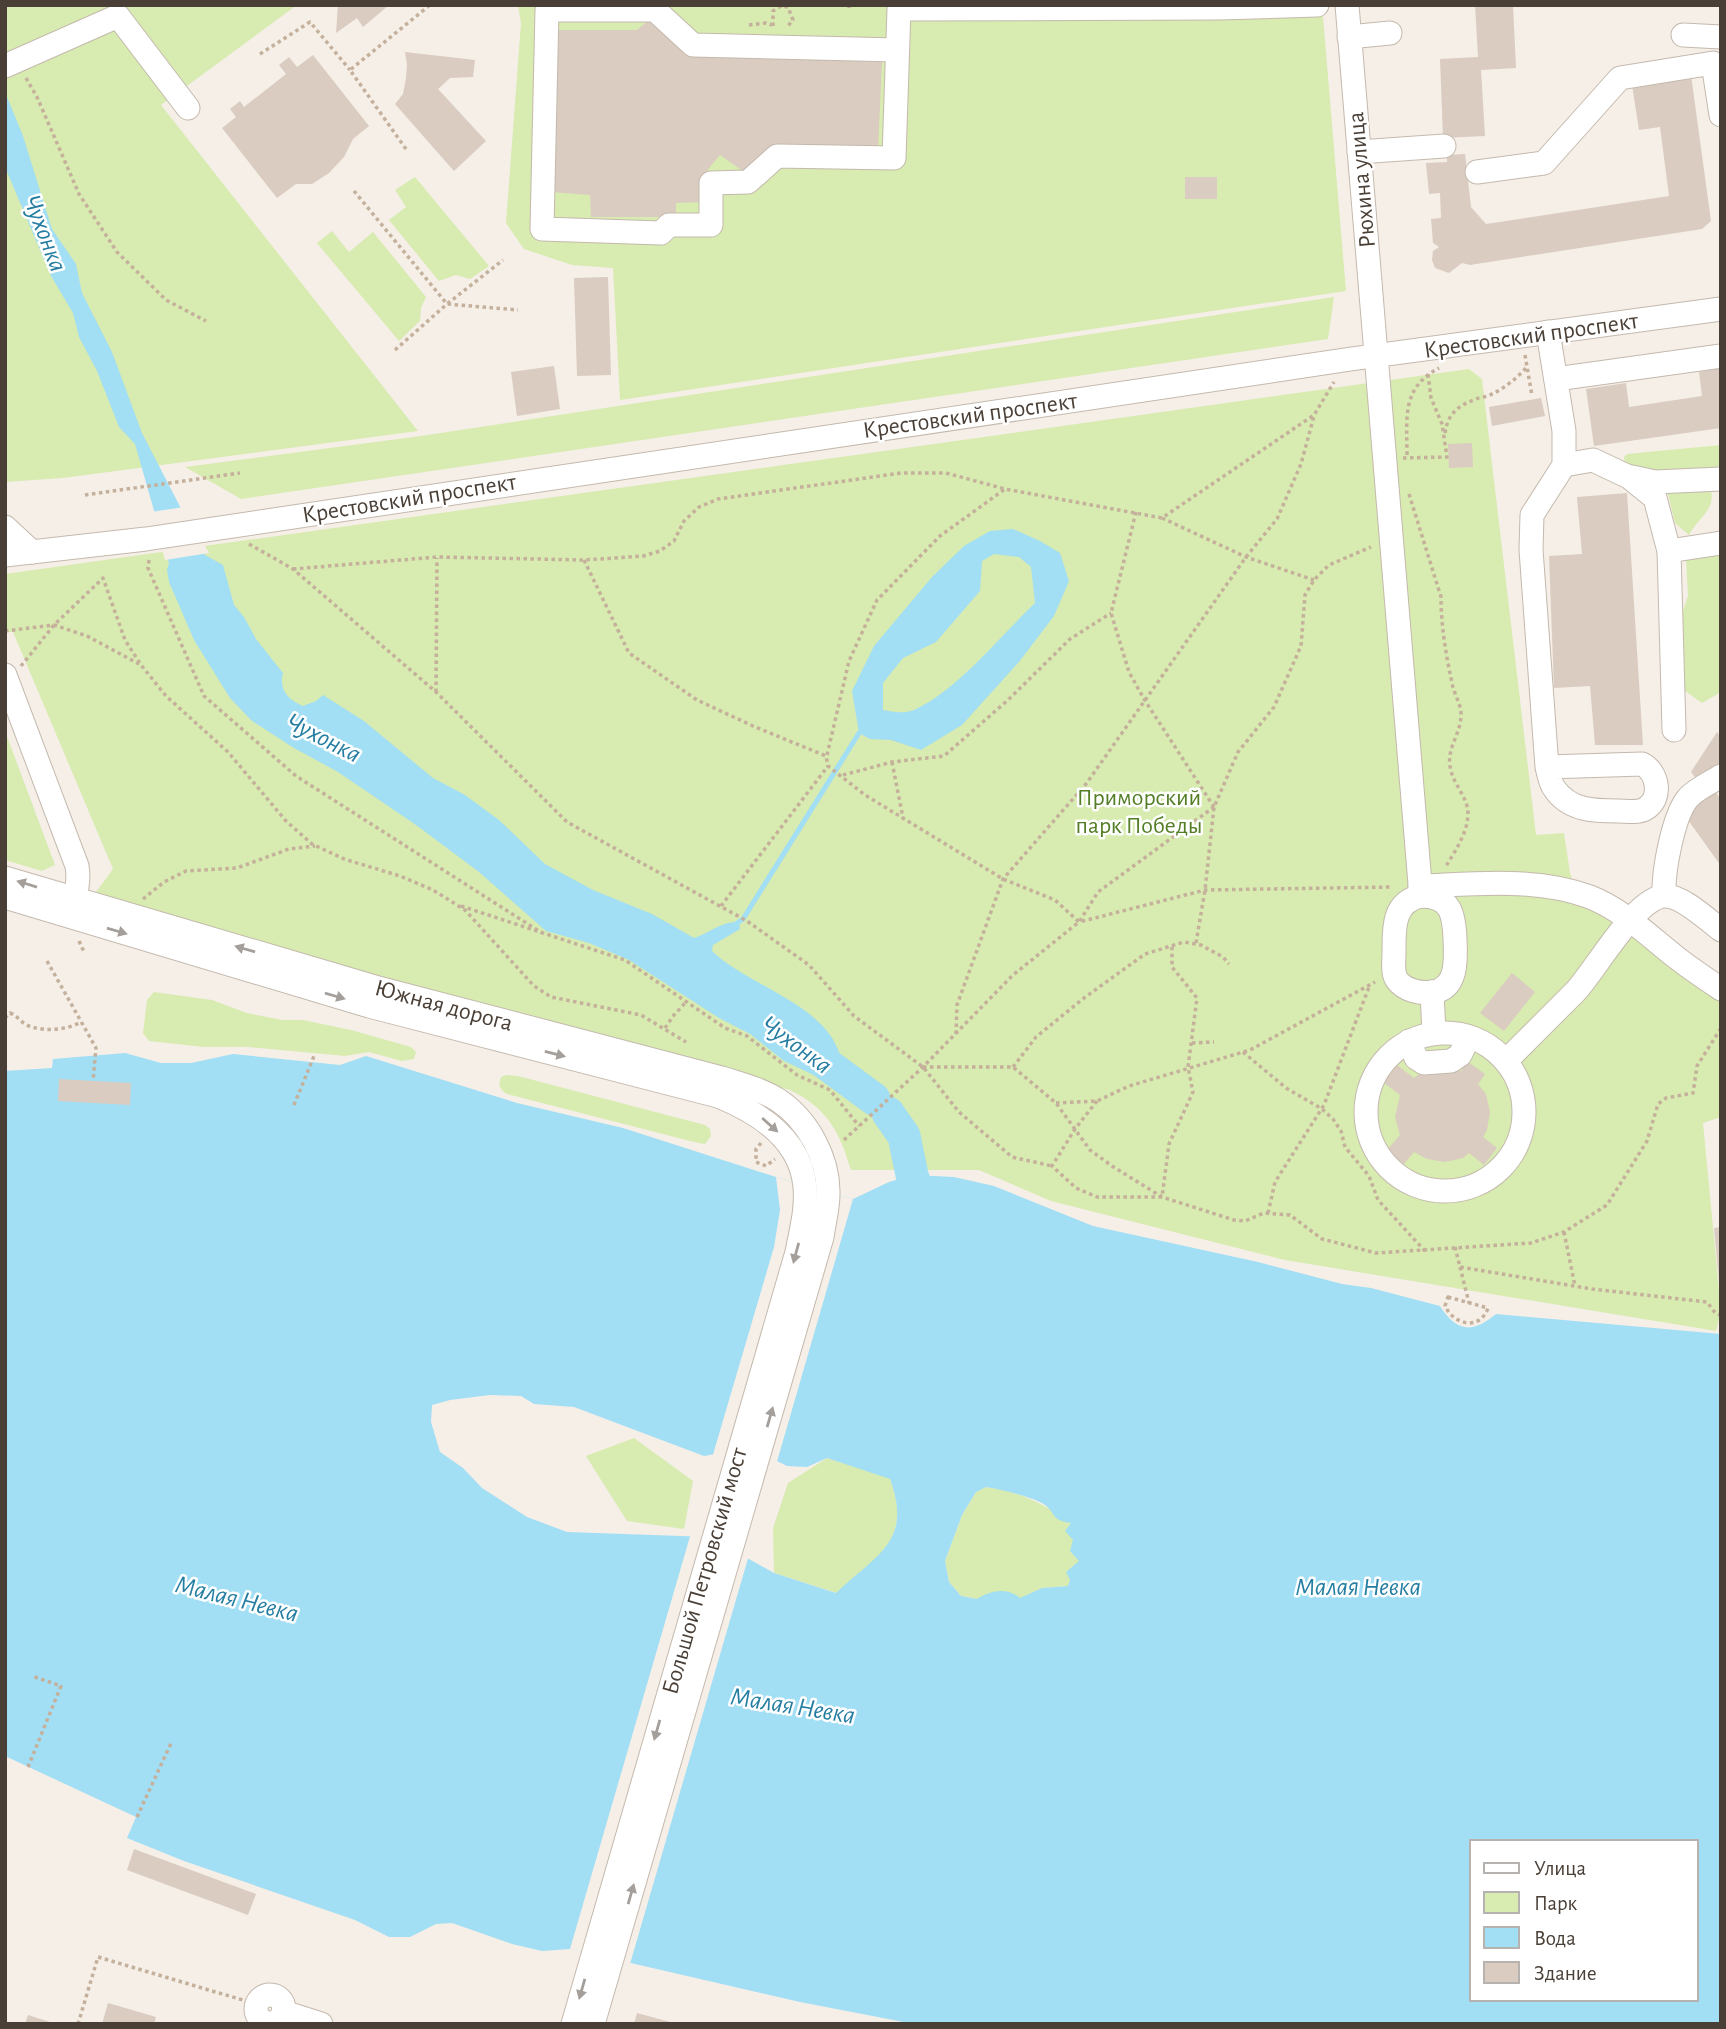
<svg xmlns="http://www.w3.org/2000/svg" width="1726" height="2029" viewBox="0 0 1726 2029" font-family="'Alegreya Sans',sans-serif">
<rect width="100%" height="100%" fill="#f5efe8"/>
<g fill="#d8ebb0">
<path d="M5 5H297L161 105 418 431 63 478 5 482Z"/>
<path d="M518 5H1322L1346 291 620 400 613 268 572 265 524 249 506 223 521 23Z"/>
<path d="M415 177 489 266 470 279 456 275 439 281 389 220 406 207 395 190Z"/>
<path d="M332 231 349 252 373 232 426 297 421 308 420 321 399 341 317 243Z"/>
<path d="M1334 297 1328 339 241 499 185 467 421 436Z"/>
<path d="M1469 369 1482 379 1536 835 1564 833 1570 873 1580 904 1615 924 1721 1001V1117L1703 1123 1721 1311 1716 1331 1285 1260 1051 1201 979 1170H851C839 1131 828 1109 790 1090L125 905 96 892 113 869 13 632H5V574Z"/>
<path d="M1721 445V470L1650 473 1625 464 1624 457 1627 454Z"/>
<path d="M1710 488C1718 508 1697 519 1689 535L1675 523 1668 494 1669 490Z"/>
<path d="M1721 553V692L1702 703 1681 688V617L1688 596 1686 558Z"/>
<path d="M5 731 55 865 42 871 5 860Z"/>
<path d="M154 992 212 1000 247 1013 282 1020H303L351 1030 411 1047 416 1052 414 1059 402 1061 369 1052 345 1056 248 1047H204L149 1041 143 1033 147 1000Z"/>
<path d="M506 1075 518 1076 705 1125 710 1129 711 1136 705 1144 694 1142 507 1094C499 1089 498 1085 501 1077Z"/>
<path d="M634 1438 693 1481 684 1529 627 1521 586 1456Z"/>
<path d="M827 1458 890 1478C913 1543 877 1554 837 1593L774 1573 773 1528 788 1483Z"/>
<path d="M986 1487C1018 1491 1045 1504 1071 1523L1079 1561 1068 1586 1042 1588 1020 1599H977L961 1596 949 1582 945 1561 962 1515 976 1492Z"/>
</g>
<g fill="#a2def4" fill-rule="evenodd">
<path d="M5 92 23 136 52 229 76 264 82 293 112 352 142 433 205 555 223 565 234 605 244 617 256 639 283 673C279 690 287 699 303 706L316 701 323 695 364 721 433 778 465 795 499 820 545 864 593 890 652 914 694 938C708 934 725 919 739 923L740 929 713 945 712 951C750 988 833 1005 842 1064L838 1071 818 1077 784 1061 750 1034 719 1018 629 960 589 943 546 931 479 872 416 825 338 772 294 748 252 721 230 698 194 640 169 582 167 570 169 563 135 444 119 427 97 371 79 337 73 313 51 276 5 167Z"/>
<path d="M1013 529 1040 541 1060 553 1069 581 1054 616 1019 662 962 725 921 750 891 740 870 739 859 733 852 691 874 646 932 577 964 546 990 531ZM994 554 1019 557 1031 567 1035 603C999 637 959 689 914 710 904 714 893 712 883 710V683L903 658 936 642 980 591 982 561Z"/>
<path d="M125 1053 161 1063H191L233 1054 340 1065 366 1056 517 1103 623 1128 776 1177 853 1199 889 1182 912 1175 954 1177 994 1186 1093 1226 1258 1262 1342 1284 1371 1288 1440 1306C1457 1333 1473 1333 1496 1314L1721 1334V2024H914L800 2002 570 1949 542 1951 512 1944 452 1923 436 1924 410 1937H389L355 1920 184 1861 127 1838 136 1817 5 1756V1071L52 1068 53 1059ZM490 1395 521 1396 534 1404 574 1407 704 1456 750 1448 787 1466 807 1467 827 1458 890 1479C913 1542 877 1554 836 1593L774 1573 710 1537 567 1532 527 1517 482 1488 463 1468 440 1452 431 1422 432 1405 450 1400ZM986 1487C999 1489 1034 1497 1045 1505 1057 1514 1050 1520 1071 1523L1065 1531 1073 1540 1070 1551 1079 1561 1066 1572 1070 1580 1068 1586 1042 1588 1020 1598C1007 1587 991 1590 977 1599L961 1596 949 1582 945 1561 962 1515 976 1492ZM1472 1842H1696V1999H1472Z"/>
</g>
<g fill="#f5efe8">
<path d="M184 507 209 553 165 560 151 512Z"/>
<path d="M776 1177 853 1199 776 1465 750 1452 712 1458 774 1247 780 1210Z"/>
<path d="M691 1533 711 1534 749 1555 630 1964 570 1949Z"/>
</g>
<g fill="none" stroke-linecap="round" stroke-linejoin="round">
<path stroke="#a2def4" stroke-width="5" d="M733 926 743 919 859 733"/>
<g stroke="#a2def4" stroke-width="33">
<path d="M802 1046 874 1099"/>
<path d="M888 1113 904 1136 912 1175 926 1219"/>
</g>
</g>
<g fill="#daccc0">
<path d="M338 5H389L363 27 357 18 336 33Z"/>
<path d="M1475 5H1513L1516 68 1481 70 1485 136 1443 138 1440 59 1478 57Z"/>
<path d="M649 20 688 53 882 62 878 150H773L747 174 720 155 705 173V202L676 203V217H591L590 195 551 192 555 30H637Z"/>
<path d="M405 52 475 60 473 77 450 78 438 89 486 141 454 171 395 104 403 94 406 78 407 65Z"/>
<path d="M313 55 369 126 353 139 344 157 329 173 312 184H296L277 198 222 128 236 117 230 109 240 101 244 107 286 74 279 65 289 57 297 67Z"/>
<path d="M1691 75 1711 221 1702 229 1470 265 1462 263 1449 273 1435 268 1432 260 1433 251 1439 247 1433 243 1431 219 1441 218 1440 193 1429 194 1426 163 1447 162V155L1465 154 1471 207 1486 224 1669 196 1660 127 1639 130 1632 85Z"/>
<rect x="1185" y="177" width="32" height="22"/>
<path d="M608 277 611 375 577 376 574 278Z"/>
<path d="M554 366 560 409 517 416 511 372Z"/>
<path d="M1721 368V428L1594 446 1586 389 1626 383 1629 407 1702 396 1699 372Z"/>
<path d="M1541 398 1545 416 1492 426 1489 407Z"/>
<path d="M1472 443 1473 467 1449 468 1448 444Z"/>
<path d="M1627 493 1643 745H1595L1590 686 1554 688 1549 556 1582 554 1577 497Z"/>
<path d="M1717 732 1721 737V764L1698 781 1691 772Z"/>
<path d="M1715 791 1721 800V866L1683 813Z"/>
<path d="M1512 973 1535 992 1504 1031 1480 1013Z"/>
<path d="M1468 1062 1485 1074 1478 1084 1486 1094 1490 1112 1487 1130 1483 1137 1497 1148 1484 1165 1469 1153 1463 1158 1445 1162 1427 1159 1414 1152 1404 1164 1387 1150 1400 1135 1395 1117 1400 1095 1384 1083 1397 1065 1414 1078 1422 1072 1461 1071Z"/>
<path d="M59 1079 131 1083 130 1105 58 1101Z"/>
<path d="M1721 1227V1282H1719L1714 1228Z"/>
<path d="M134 1849 256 1894 248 1915 127 1870Z"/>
<path d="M108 2003 156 2017 154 2024H102Z"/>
<path d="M637 2013 674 2023V2024H634Z"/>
<path d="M28 2015 53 2023V2024H25Z"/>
</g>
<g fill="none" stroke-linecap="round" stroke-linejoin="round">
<defs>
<g id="minor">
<path d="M1347 5 1421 896"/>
<path d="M1683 35 1721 37"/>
<path d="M1349 37 1390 33"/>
<path d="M897 50 693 45 655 10H547L542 229 661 233 669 225H711V183L748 182 777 156 894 158 899 9 1219 8 1317 5"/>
<path d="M5 66 118 16 188 108"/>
<path d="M1359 152 1444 146"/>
<path d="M1477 172 1544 163 1620 78 1713 63 1721 115"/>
<path d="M1556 379 1721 356"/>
<path d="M1564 465 1593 460 1629 477 1655 498 1669 551 1674 730"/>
<path d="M1632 477 1655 482 1721 479"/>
<path d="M5 527 32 552"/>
<path d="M1669 551 1721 543"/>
<path d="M5 555 146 539 1351 359 1721 309"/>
<path d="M5 675 77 866C80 883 75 896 70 913"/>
<path d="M1547 767 1642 764C1658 772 1663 799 1645 809 1638 813 1626 811 1618 811 1595 811 1569 811 1554 788 1550 783 1549 774 1547 767L1531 550 1532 515 1564 465V431L1548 332"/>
<path d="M5 878 375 987 722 1078C740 1084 761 1089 778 1100 807 1119 829 1158 828 1194 828 1208 824 1223 822 1237L593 2024"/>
<path d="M1420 886C1475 884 1537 877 1590 897 1623 910 1649 936 1677 958 1691 969 1706 979 1721 989"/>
<path d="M1664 895C1663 872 1673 816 1688 798 1696 789 1710 783 1721 776"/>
<path d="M1421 896C1451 896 1454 914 1455 939 1456 959 1458 989 1432 992 1420 994 1404 990 1397 980 1392 973 1394 962 1394 953 1394 930 1392 902 1421 896Z"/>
<path d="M5 897 369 1006 718 1096C758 1112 801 1139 805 1187 807 1209 801 1231 797 1252L573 2024"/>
<path d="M1432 992 1434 1033"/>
<circle cx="1445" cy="1112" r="79"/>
<path d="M1409 1041 1416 1058 1424 1063 1451 1061 1460 1055 1469 1037"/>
<path d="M1506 1061C1529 1038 1552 1015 1575 992 1596 970 1636 896 1666 896 1682 896 1708 920 1721 930"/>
<circle cx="270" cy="2009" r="14"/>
<path d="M283 2012 321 2024"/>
</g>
</defs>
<use href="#minor" stroke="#c4b9ad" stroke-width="25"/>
<g stroke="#c4b09b" stroke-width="3.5" stroke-dasharray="3.5 3.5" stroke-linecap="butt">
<path d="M849 8V5"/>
<path d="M749 25 766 23 772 25"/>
<path d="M773 26V11L781 6 788 7 793 20 788 26"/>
<path d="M260 54 310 22 350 70"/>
<path d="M26 78 37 97 79 194 117 252 166 300 206 321"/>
<path d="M406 149 350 70 430 5"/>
<path d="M354 191 447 304 518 310"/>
<path d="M395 350 447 304 503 260"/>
<path d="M1525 355 1532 396"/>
<path d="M1445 433C1448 414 1457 406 1476 399 1481 397 1487 397 1492 394 1505 388 1517 378 1527 367"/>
<path d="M1407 455C1407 418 1401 388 1439 368"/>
<path d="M1403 458 1447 457 1442 424 1431 398 1428 374"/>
<path d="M1409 494 1441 597C1441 626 1446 655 1452 683 1454 694 1461 704 1461 714 1461 735 1447 746 1450 766 1452 781 1463 792 1467 806 1472 826 1456 850 1446 866"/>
<path d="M85 495 240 473"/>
<path d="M1136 512 1111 613 1129 672 1144 699 1214 807"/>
<path d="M1162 518 1246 557 1314 580"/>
<path d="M249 544 293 569 436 692 567 822 747 921 809 965 854 1016 923 1067 959 1112 1012 1157 1052 1166"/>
<path d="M149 560 148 568 204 696 296 776 542 933"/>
<path d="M584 560 629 653 697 700 753 726 826 756 828 766 865 795 1003 879 1055 900 1079 922 1205 890 1393 887"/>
<path d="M293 569 437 557 584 560 643 556 660 551 674 541 684 521 699 507 718 499 901 473H946L1005 489 1162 518 1314 415 1334 382"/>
<path d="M5 631 54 625 87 636 139 664"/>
<path d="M21 666 54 625 103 578 125 640 141 665 166 696 228 752 286 821 312 844 344 859 400 876 433 890 465 910 534 986 551 997 641 1015 686 1042"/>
<path d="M436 692 437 558"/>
<path d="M827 755 849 661 877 600 940 536 1005 489"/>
<path d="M892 762 903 818"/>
<path d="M843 775 892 762 944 756 1008 700 1070 639 1111 613"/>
<path d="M143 899 164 882 186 871 237 868 289 849 315 846"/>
<path d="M461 906 625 960 725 1028 747 1036 797 1075 830 1090 859 1126"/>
<path d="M721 906 828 766"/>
<path d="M79 941 84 952"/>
<path d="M1196 943 1205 890 1214 807 1238 752 1274 707 1301 646 1305 595 1314 580 1329 565 1371 547"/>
<path d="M47 961 96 1048 93 1081"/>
<path d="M5 1018 10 1013C18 1016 21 1023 29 1026 45 1032 67 1030 81 1022"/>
<path d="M665 1028 674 1015 687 1001"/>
<path d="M956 1034 957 1005 1003 879 1086 784 1246 557 1277 519 1301 464 1314 416"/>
<path d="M1192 1043 1214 1042"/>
<path d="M1243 1052 1286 1088 1322 1109 1333 1119 1341 1131 1345 1147 1369 1176 1378 1200 1425 1251"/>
<path d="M923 1067H1013L1056 1103 1090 1150 1112 1166 1162 1197 1234 1220 1245 1221 1264 1213 1290 1215 1322 1239 1376 1253 1531 1243 1564 1232 1607 1205 1647 1141 1658 1104 1666 1098 1693 1093 1697 1066 1721 1028"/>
<path d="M1013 1067 1036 1037 1084 998 1145 954 1184 942 1201 945 1223 957 1229 964"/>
<path d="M1097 1101 1075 1129 1052 1166 1076 1188 1097 1197H1162L1169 1144 1193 1092 1188 1067 1197 998 1172 967V945"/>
<path d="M1056 1103 1097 1101 1129 1086 1250 1050 1375 982"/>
<path d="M294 1105 314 1056"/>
<path d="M844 1140 923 1067 1013 975 1079 922 1098 892 1214 807"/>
<path d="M761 1143 756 1149V1162L766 1166 775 1159"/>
<path d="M1268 1213 1275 1182 1324 1105 1369 987"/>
<path d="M1564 1232 1575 1286"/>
<path d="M1455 1247 1460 1267 1592 1289 1707 1302 1716 1314 1721 1315"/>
<path d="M1460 1267 1469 1303"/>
<path d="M1448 1297 1488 1308C1480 1331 1454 1325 1445 1306Z"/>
<path d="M28 1767 61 1686 32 1676"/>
<path d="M137 1817 172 1741"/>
<path d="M78 2024 98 1957 256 2004"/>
</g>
<use href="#minor" stroke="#fff" stroke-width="23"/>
</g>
<defs><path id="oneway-solid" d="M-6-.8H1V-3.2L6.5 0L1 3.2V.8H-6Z" transform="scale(1.75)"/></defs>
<g fill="#a49f9a">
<use href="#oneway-solid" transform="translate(27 884) rotate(-163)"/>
<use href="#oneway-solid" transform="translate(117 931) rotate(16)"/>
<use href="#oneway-solid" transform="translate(245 949) rotate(-164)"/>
<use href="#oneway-solid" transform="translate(335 996) rotate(16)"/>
<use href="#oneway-solid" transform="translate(555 1054) rotate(14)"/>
<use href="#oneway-solid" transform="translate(770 1125) rotate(42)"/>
<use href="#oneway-solid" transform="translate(796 1253) rotate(105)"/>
<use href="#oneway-solid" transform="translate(770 1417) rotate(-74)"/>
<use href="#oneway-solid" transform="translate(657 1730) rotate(106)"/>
<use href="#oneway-solid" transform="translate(631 1894) rotate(-74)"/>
<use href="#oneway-solid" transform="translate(582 1989) rotate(106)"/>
</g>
<g text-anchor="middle" stroke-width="5" stroke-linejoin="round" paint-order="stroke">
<g font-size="24" fill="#493f36" stroke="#fff">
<text transform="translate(1361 180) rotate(-95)" y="8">Рюхина улица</text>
<text transform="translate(1531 335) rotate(-8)" y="8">Крестовский проспект</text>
<text transform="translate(970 415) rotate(-8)" y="8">Крестовский проспект</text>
<text transform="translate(409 498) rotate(-9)" y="8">Крестовский проспект</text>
<text transform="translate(444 1005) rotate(15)" y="8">Южная дорога</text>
<text transform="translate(704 1571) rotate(-74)" y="8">Большой Петровский мост</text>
</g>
<g font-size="24" fill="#537e26" stroke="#fff">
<text x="1139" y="805">Приморский<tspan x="1139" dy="28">парк Победы</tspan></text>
</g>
<g font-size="26" font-style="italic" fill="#257ea2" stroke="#fff">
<text transform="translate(46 233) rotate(69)" y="9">Чухонка</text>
<text transform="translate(324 737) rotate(27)" y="9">Чухонка</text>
<text transform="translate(797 1044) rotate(36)" y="9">Чухонка</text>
<text x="1358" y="1595">Малая Невка</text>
<text transform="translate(237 1598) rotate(14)" y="9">Малая Невка</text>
<text transform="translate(793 1705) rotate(9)" y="9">Малая Невка</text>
</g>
</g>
<rect width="1726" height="2029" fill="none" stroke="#493f36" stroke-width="14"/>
<rect x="1470" y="1840" width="228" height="161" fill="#ffffff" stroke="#b6b2af" stroke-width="2"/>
<rect x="1484" y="1863" width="35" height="10" fill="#ffffff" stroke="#b6b2af" stroke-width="2"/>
<text x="1534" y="1875" font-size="21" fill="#493f36">Улица</text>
<rect x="1484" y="1892" width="35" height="21" fill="#d8ebb0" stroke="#b6b2af" stroke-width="2"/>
<text x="1534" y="1910" font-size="21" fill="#493f36">Парк</text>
<rect x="1484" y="1927" width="35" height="21" fill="#a2def4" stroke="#b6b2af" stroke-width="2"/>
<text x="1534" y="1945" font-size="21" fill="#493f36">Вода</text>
<rect x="1484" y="1962" width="35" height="21" fill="#daccc0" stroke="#b6b2af" stroke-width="2"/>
<text x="1534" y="1980" font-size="21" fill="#493f36">Здание</text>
</svg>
